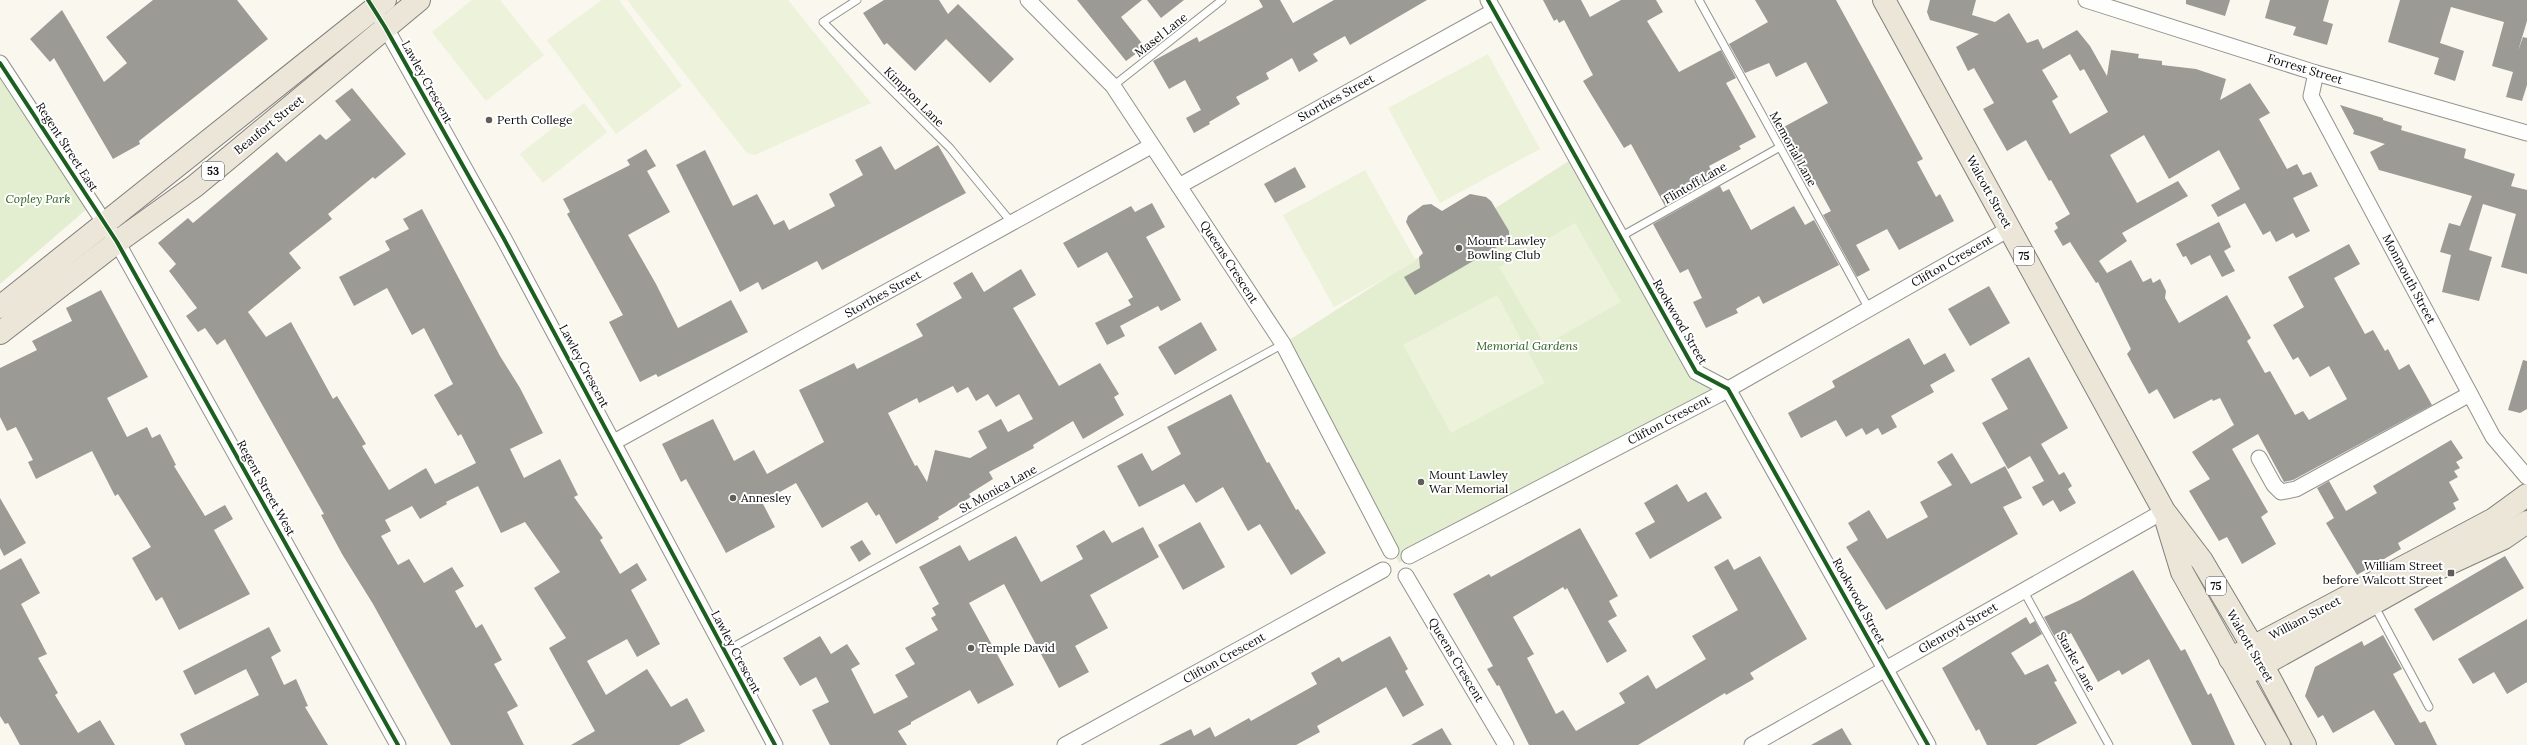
<svg xmlns="http://www.w3.org/2000/svg" width="2527" height="745" viewBox="0 0 2527 745" font-family="Lora,serif">
<rect width="100%" height="100%" fill="#faf7ef"/>
<g fill="#e3eed0">
<path d="M0 65 89 207 0 284Z"/>
<path d="M1575 157 1718 395 1399 563 1283 344Z"/>
</g>
<g fill="#edf2da">
<path d="M472 0H500L544 55 486 101 432 32Z"/>
<path d="M602 0H619L682 86 616 134 547 40Z"/>
<path d="M627 0H788L871 103 755 155 747 153Z"/>
<path d="M1488 54 1540 149 1440 203 1388 108Z"/>
<path d="M584 103 607 132 543 183 520 154Z"/>
<path d="M1365 170 1416 261 1334 307 1283 215Z"/>
<path d="M1575 223 1621 302 1545 345 1499 267Z"/>
<path d="M1497 295 1545 383 1451 433 1403 345Z"/>
</g>
<g fill="#9c9a95" fill-rule="evenodd">
<path d="M153 0H237L268 39 139 141 140 144 113 159 54 58 50 62 30 39 62 10 104 82 127 63 106 37Z"/>
<path d="M884 0H939L948 14 958 4 1014 59 990 83 946 39 915 71 887 43 884 45 863 13Z"/>
<path d="M1077 0H1142L1121 17 1145 47 1126 61Z"/>
<path d="M1147 0H1184L1161 18Z"/>
<path d="M1259 0H1280L1293 23 1334 0H1427L1350 45 1345 36 1313 54 1318 61 1299 72 1292 58 1266 73 1269 79 1236 97 1240 104 1209 122 1210 124 1194 133 1186 118 1201 110 1185 80 1169 89 1153 61 1197 37 1199 42 1263 7Z"/>
<path d="M1543 0H1581L1590 17 1621 0H1656L1663 12 1647 21 1679 72 1721 50 1736 78 1726 83 1756 137 1739 146 1741 149 1709 166 1715 178 1665 206 1631 144 1624 148 1583 81 1593 75 1564 20 1559 23 1557 19 1554 21Z"/>
<path d="M1755 0H1836L1923 159 1917 162 1936 197 1940 194 1954 221 1899 250 1887 229 1856 245 1870 270 1857 277 1823 215 1831 211 1814 180 1806 184 1793 160 1796 157 1780 129 1828 103 1806 62 1776 77 1769 63 1745 73 1729 44 1768 22Z"/>
<path d="M1930 0H1976L1972 15 1995 22 2009 13 2027 43 2038 39 2043 49 2077 30 2090 46 2107 76 2111 50 2139 54 2138 58 2162 61V65L2196 69 2226 79 2220 100 2250 83 2270 113 2259 119 2287 169 2297 164 2303 175 2311 172 2318 186 2293 198 2310 231 2296 238 2293 233 2276 242 2270 231 2263 235 2245 203 2218 217 2211 205 2240 189 2219 150 2169 179 2144 135 2110 155 2137 203 2178 181 2188 196 2122 233 2127 241 2099 261 2107 273 2131 260 2143 282 2151 278 2153 283 2160 279 2166 291 2165 298 2179 323 2227 295 2251 338 2247 341 2265 373 2270 371 2295 415 2303 411 2309 420 2347 399 2329 366 2310 377 2298 357 2293 360 2273 325 2304 307 2288 277 2349 244 2360 264 2334 278 2365 334 2373 330 2385 351 2388 349 2399 370 2409 364 2432 405 2293 480 2284 482 2258 434 2232 449 2268 512 2261 517 2276 544 2242 564 2227 537 2219 541 2189 491 2210 479 2192 452 2234 425 2220 398 2213 401 2212 399 2174 419 2157 389 2149 394 2127 354 2131 349 2098 282 2096 283 2070 242 2063 246 2054 231 2058 228 2055 223 2070 214 2051 180 2049 181 2026 140 2007 151 1983 109 1994 103 1974 68 1968 71 1956 47 1979 34 1930 20 1927 12ZM2070 54 2080 71 2084 69 2108 112 2070 134 2052 101 2058 97 2042 70Z"/>
<path d="M2186 0H2230L2225 16 2186 4Z"/>
<path d="M2270 0H2329L2323 21 2333 24 2327 45 2293 35 2296 27 2265 18Z"/>
<path d="M2400 0H2527V21L2518 51 2523 37 2527 38V85L2522 101 2506 97 2513 72 2492 66 2504 22 2451 7 2440 43 2464 51 2455 81 2434 74 2439 58 2388 42Z"/>
<path d="M352 88 406 154 375 179 373 177 328 214 332 219 289 253 301 268 248 312 266 337 291 322 333 399 337 396 366 444 362 446 389 490 426 468 435 484 476 463 461 434 458 436 434 395 453 384 424 328 412 335 387 288 354 306 339 277 390 250 385 241 409 229 403 219 422 209 500 356 520 388 543 433 510 449 524 478 560 459 578 495 574 497 603 538 600 540 620 574 637 563 647 580 631 590 660 644 637 657 627 639 587 661 606 695 647 669 671 707 687 698 705 731 679 745H571L595 731 549 648 566 638 534 588 560 572 525 522 501 533 478 486 446 502 447 504 420 519 412 506 385 520 391 531 381 536 398 565 409 559 424 583 452 567 464 586 455 591 476 628 482 624 502 660 494 664 518 706 507 712 524 745H451L373 604 342 554 321 515 324 514 225 339 217 345 205 328 198 332 186 316 197 308 169 271 176 264 158 243 188 218 193 223 277 152 286 162 320 134 326 140 351 120 335 101Z"/>
<path d="M2340 105 2383 118V120L2402 126 2401 130 2466 149 2464 158 2515 174 2511 186 2527 190V274L2501 267 2516 214 2483 204 2469 250 2492 257 2479 301 2442 292 2451 255 2440 252 2449 223 2460 226 2472 196 2379 170 2370 152 2385 144 2353 134 2354 131Z"/>
<path d="M938 145 966 193 822 270 817 261 762 290 758 282 740 292 676 165 705 150 733 206 757 194 774 225 784 220 789 230 835 206 829 194 863 175 855 160 881 146 895 170Z"/>
<path d="M646 149 656 166 647 171 670 212 628 235 656 284 678 328 731 300 748 332 658 377 656 374 640 382 609 322 623 315 567 214 570 212 563 199 630 165 627 160Z"/>
<path d="M1295 167 1306 187 1275 203 1264 184Z"/>
<path d="M1720 186 1723 192 1729 189 1751 230 1794 206 1805 225 1814 220 1839 265 1763 304 1759 296 1736 309 1738 313 1706 328 1693 302 1702 298 1688 269 1680 273 1653 224Z"/>
<path d="M1470 194 1486 197 1491 201 1509 231V240L1415 295 1404 277 1420 268 1419 257 1423 253 1406 222 1408 216 1423 205 1431 204 1442 211Z"/>
<path d="M1152 203 1165 227 1146 237 1181 300 1161 311 1158 306 1120 326 1125 336 1107 345 1095 323 1131 305 1128 300 1133 297 1107 252 1078 268 1063 243 1131 206 1135 212Z"/>
<path d="M2219 222 2231 247 2224 251 2235 271 2222 277 2210 255 2191 265 2186 256 2183 257 2176 244Z"/>
<path d="M1021 269 1036 295 1013 308 1059 386 1100 363 1119 394 1114 397 1124 415 1083 439 1073 421 1033 445 1034 448 989 472 993 479 969 494 971 497 938 517 939 519 896 544 879 514 876 516 867 502 822 528 796 483 762 502 775 527 726 553 686 479 681 482 662 444 713 419 734 461 754 450 767 474 824 442 799 390 854 363 857 369 923 336 916 324 962 298 953 283 972 272 984 292ZM953 386 957 393 968 387 976 401 988 394 996 407 1019 394 1033 419 1008 432 1001 419 978 431 987 448 970 458 935 450 927 482 917 465 915 466 888 413 917 398 919 403Z"/>
<path d="M1989 286 2010 323 1970 346 1948 309Z"/>
<path d="M101 290 148 377 107 398 127 437 147 427 152 438 160 434 176 465 174 466 205 516 225 505 233 519 214 530 250 594 179 630 162 597 156 601 132 558 151 547 118 494 115 496 92 451 36 479 28 462 33 460 16 427 7 431 0 417V368L37 350 32 341 72 321 66 308Z"/>
<path d="M1201 322 1217 350 1175 375 1158 347Z"/>
<path d="M1909 338 1924 365 1945 353 1955 371 1930 385 1934 392 1891 416 1897 427 1882 435 1878 428 1866 435 1862 428 1846 437 1836 420 1801 438 1788 413 1835 387 1832 381Z"/>
<path d="M2029 357 2068 428 2041 444 2059 475 2064 472 2072 486 2068 489 2076 503 2060 512 2053 500 2043 506 2032 487 2044 481 2030 456 2008 469 1982 423 2008 409 1991 379Z"/>
<path d="M2523 360 2527 361V409L2520 413 2508 410Z"/>
<path d="M1231 394 1267 463 1269 462 1296 510 1298 509 1326 553 1291 575 1260 524 1248 531 1223 487 1196 503 1184 484 1139 507 1117 466 1142 453 1152 471 1181 454 1167 427Z"/>
<path d="M2451 440 2463 458 2456 462 2460 468 2454 471 2458 477 2449 482 2459 500 2453 503 2456 509 2398 543 2401 549 2357 575 2326 523 2334 518 2317 488 2329 481 2346 511 2377 493 2373 486Z"/>
<path d="M1952 453 1971 484 2005 466 2022 498 2003 507 2018 534 1886 610 1846 547 1858 540 1848 523 1869 510 1887 539 1928 517 1920 502 1952 485 1937 462Z"/>
<path d="M1677 484 1688 502 1706 492 1722 518 1650 559 1635 533 1655 522 1644 503Z"/>
<path d="M0 498 26 543 4 556 0 548Z"/>
<path d="M1200 522 1225 567 1183 590 1158 545Z"/>
<path d="M1143 527 1159 557 1090 595 1108 628 1075 646 1089 672 1059 688 1004 584 969 603 1014 685 978 704 970 690 911 722V724L898 731 907 745H830L812 710 829 702 816 677 800 686 783 658 820 636 831 654 847 644 860 664 851 669 874 714 908 697 895 675 915 664 905 648 938 630 931 618 936 615 932 608 939 604 919 567 960 545 969 561 1016 536 1041 582 1083 559 1076 546 1104 530 1112 543Z"/>
<path d="M1580 528 1618 596 1609 601 1617 616 1608 621 1627 651 1607 663 1567 588 1565 590 1563 587 1513 617 1534 654 1527 658 1556 714 1563 710 1576 731 1625 703 1619 693 1648 675 1656 689 1706 659 1692 636 1738 610 1714 567 1728 559 1734 570 1760 556 1807 639 1750 673 1754 679 1726 695 1725 693 1638 745H1529L1499 685 1497 686 1487 669 1493 666 1453 594 1489 574 1491 577Z"/>
<path d="M862 540 871 554 859 562 850 547Z"/>
<path d="M2505 556 2524 588 2433 641 2414 609Z"/>
<path d="M21 558 40 593 21 604 47 654 38 658 58 693 55 695 78 733 100 720 115 745H20L8 723 5 724 0 716V570Z"/>
<path d="M2133 570 2181 651 2185 649 2208 695 2211 693 2235 745H2192L2149 659 2122 675 2119 670 2098 682 2071 633 2057 641 2044 617 2080 600Z"/>
<path d="M2026 617 2030 624 2035 621 2042 634 2011 653 2025 675 2048 664 2057 681 2054 682 2077 723 2036 745H1987L1979 729 1976 731 1942 668Z"/>
<path d="M2527 619V682L2507 694 2494 672 2473 684 2458 659Z"/>
<path d="M269 627 281 651 271 657 284 685 296 679 308 706 305 707 328 745H185L180 734 259 695 246 669 195 695 183 671Z"/>
<path d="M2383 635 2402 669 2393 674 2420 723 2425 721 2437 745H2395L2374 710 2333 733 2323 715 2318 718 2305 696 2315 667 2362 641 2364 646Z"/>
<path d="M1390 636 1408 669 1405 671 1424 705 1403 717 1386 687 1317 726 1320 732 1296 745H1159L1191 729 1194 736 1210 727 1215 737 1249 718 1251 721 1317 684 1311 673 1339 657 1342 662Z"/>
<path d="M1442 728 1452 745H1411Z"/>
<path d="M1842 728 1852 745H1811Z"/>
</g>
<g fill="none" stroke-linecap="round" stroke-linejoin="round">
<defs>
<g id="lane">
<path d="M857 0 823 22 950 148 1012 223"/>
<path d="M1699 0 1869 309"/>
<path d="M1113 86 1222 0"/>
<path d="M1620 237 1780 147"/>
<path d="M2023 590 2109 745"/>
<path d="M2374 605 2429 707"/>
<path d="M724 652 1283 344"/>
</g>
<g id="street">
<path d="M1028 0 1113 86 1283 344 1391 551"/>
<path d="M1488 0 1696 372 1728 389 1928 745"/>
<path d="M2086 0 2316 73 2527 133"/>
<path d="M382 21 504 239 775 745"/>
<path d="M0 63 117 242 398 745"/>
<path d="M2316 73 2311 96 2493 437 2527 477"/>
<path d="M1179 186 1494 11"/>
<path d="M614 442 1151 146"/>
<path d="M2259 458 2274 485 2281 492 2296 489 2470 394"/>
<path d="M1409 556 1718 395 2009 229"/>
<path d="M1406 576 1506 745"/>
<path d="M1065 745 1383 570"/>
<path d="M1752 745 2164 511"/>
</g>
<g id="primary">
<path d="M1884 0 2164 511 2202 561 2253 647 2305 745"/>
<path d="M0 307 385 0"/>
<path d="M0 333 117 242 195 186 419 0"/>
<path d="M2167 523 2182 572 2279 745"/>
<path d="M2230 659 2494 519 2527 495"/>
<path d="M2241 677 2424 575 2504 538 2527 522"/>
</g>
</defs>
<use href="#lane" stroke="#93928e" stroke-width="9"/>
<use href="#street" stroke="#93928e" stroke-width="17"/>
<use href="#primary" stroke="#807f7c" stroke-width="24"/>
<use href="#lane" stroke="#fefefd" stroke-width="7"/>
<use href="#street" stroke="#fefefd" stroke-width="15"/>
<use href="#primary" stroke="#ebe6d8" stroke-width="22"/>
<defs>
<g id="cycleway">
<path d="M368 0 385 27 504 239 775 745"/>
<path d="M1488 0 1696 372 1728 389 1928 745"/>
<path d="M0 63 117 242 398 745"/>
</g>
</defs>
<use href="#cycleway" stroke="#fff" stroke-width="6"/>
<use href="#cycleway" stroke="#1b5e20" stroke-width="4"/>
</g>
<g fill="#5f5e5b" stroke="#fff" stroke-width="1.5">
<circle cx="489" cy="120" r="4"/>
<circle cx="1459" cy="248" r="4"/>
<circle cx="1421" cy="482" r="4"/>
<circle cx="733" cy="498" r="4"/>
<rect x="2447" y="569" width="8" height="8" rx="2"/>
<circle cx="971" cy="648" r="4"/>
</g>
<g text-anchor="middle" stroke-width="4" stroke-linejoin="round" paint-order="stroke">
<g fill="#fff" stroke="#555" stroke-width="1">
<rect x="202" y="162" width="22" height="18" rx="3"/>
<rect x="2014" y="247" width="20" height="18" rx="3"/>
<rect x="2206" y="577" width="20" height="18" rx="3"/>
</g>
<g font-size="11" font-weight="bold" fill="#0c0c0c">
<text x="213" y="175">53</text>
<text x="2024" y="260">75</text>
<text x="2216" y="590">75</text>
</g>
<g font-size="12" fill="#0c0c0c" stroke="#fff">
<text transform="translate(1161 35) rotate(-38)" y="4">Masel Lane</text>
<text transform="translate(2305 69) rotate(17)" y="4">Forrest Street</text>
<text transform="translate(427 82) rotate(61)" y="4">Lawley Crescent</text>
<text transform="translate(914 97) rotate(45)" y="4">Kimpton Lane</text>
<text transform="translate(1336 98) rotate(-29)" y="4">Storthes Street</text>
<text transform="translate(269 125) rotate(-39)" y="4">Beaufort Street</text>
<text transform="translate(67 147) rotate(57)" y="4">Regent Street East</text>
<text transform="translate(1793 149) rotate(61)" y="4">Memorial Lane</text>
<text transform="translate(1695 183) rotate(-30)" y="4">Flintoff Lane</text>
<text transform="translate(1989 192) rotate(61)" y="4">Walcott Street</text>
<text transform="translate(1952 261) rotate(-30)" y="4">Clifton Crescent</text>
<text transform="translate(1229 262) rotate(57)" y="4">Queens Crescent</text>
<text transform="translate(2409 279) rotate(62)" y="4">Monmouth Street</text>
<text transform="translate(883 294) rotate(-29)" y="4">Storthes Street</text>
<text transform="translate(1680 322) rotate(60)" y="4">Rookwood Street</text>
<text transform="translate(584 366) rotate(62)" y="4">Lawley Crescent</text>
<text transform="translate(1669 420) rotate(-28)" y="4">Clifton Crescent</text>
<text transform="translate(266 488) rotate(61)" y="4">Regent Street West</text>
<text transform="translate(998 489) rotate(-29)" y="4">St Monica Lane</text>
<text transform="translate(1859 601) rotate(61)" y="4">Rookwood Street</text>
<text transform="translate(2305 618) rotate(-28)" y="4">William Street</text>
<text transform="translate(1958 628) rotate(-30)" y="4">Glenroyd Street</text>
<text transform="translate(2250 646) rotate(60)" y="4">Walcott Street</text>
<text transform="translate(736 652) rotate(62)" y="4">Lawley Crescent</text>
<text transform="translate(1224 658) rotate(-29)" y="4">Clifton Crescent</text>
<text transform="translate(1456 660) rotate(59)" y="4">Queens Crescent</text>
<text transform="translate(2076 662) rotate(61)" y="4">Starke Lane</text>
</g>
<g font-size="12" fill="#0c0c0c" stroke="#fff" text-anchor="start">
<text x="497" y="124">Perth College</text>
<text x="1467" y="245">Mount Lawley<tspan x="1467" dy="14">Bowling Club</tspan></text>
<text x="1429" y="479">Mount Lawley<tspan x="1429" dy="14">War Memorial</tspan></text>
<text x="741" y="502">Annesley</text>
<text x="2443" y="570" text-anchor="end">William Street<tspan x="2443" dy="14">before Walcott Street</tspan></text>
<text x="979" y="652">Temple David</text>
</g>
<g font-size="12" font-style="italic" fill="#2d601f" stroke="#fff">
<text x="38" y="203">Copley Park</text>
<text x="1527" y="350">Memorial Gardens</text>
</g>
</g>
</svg>
